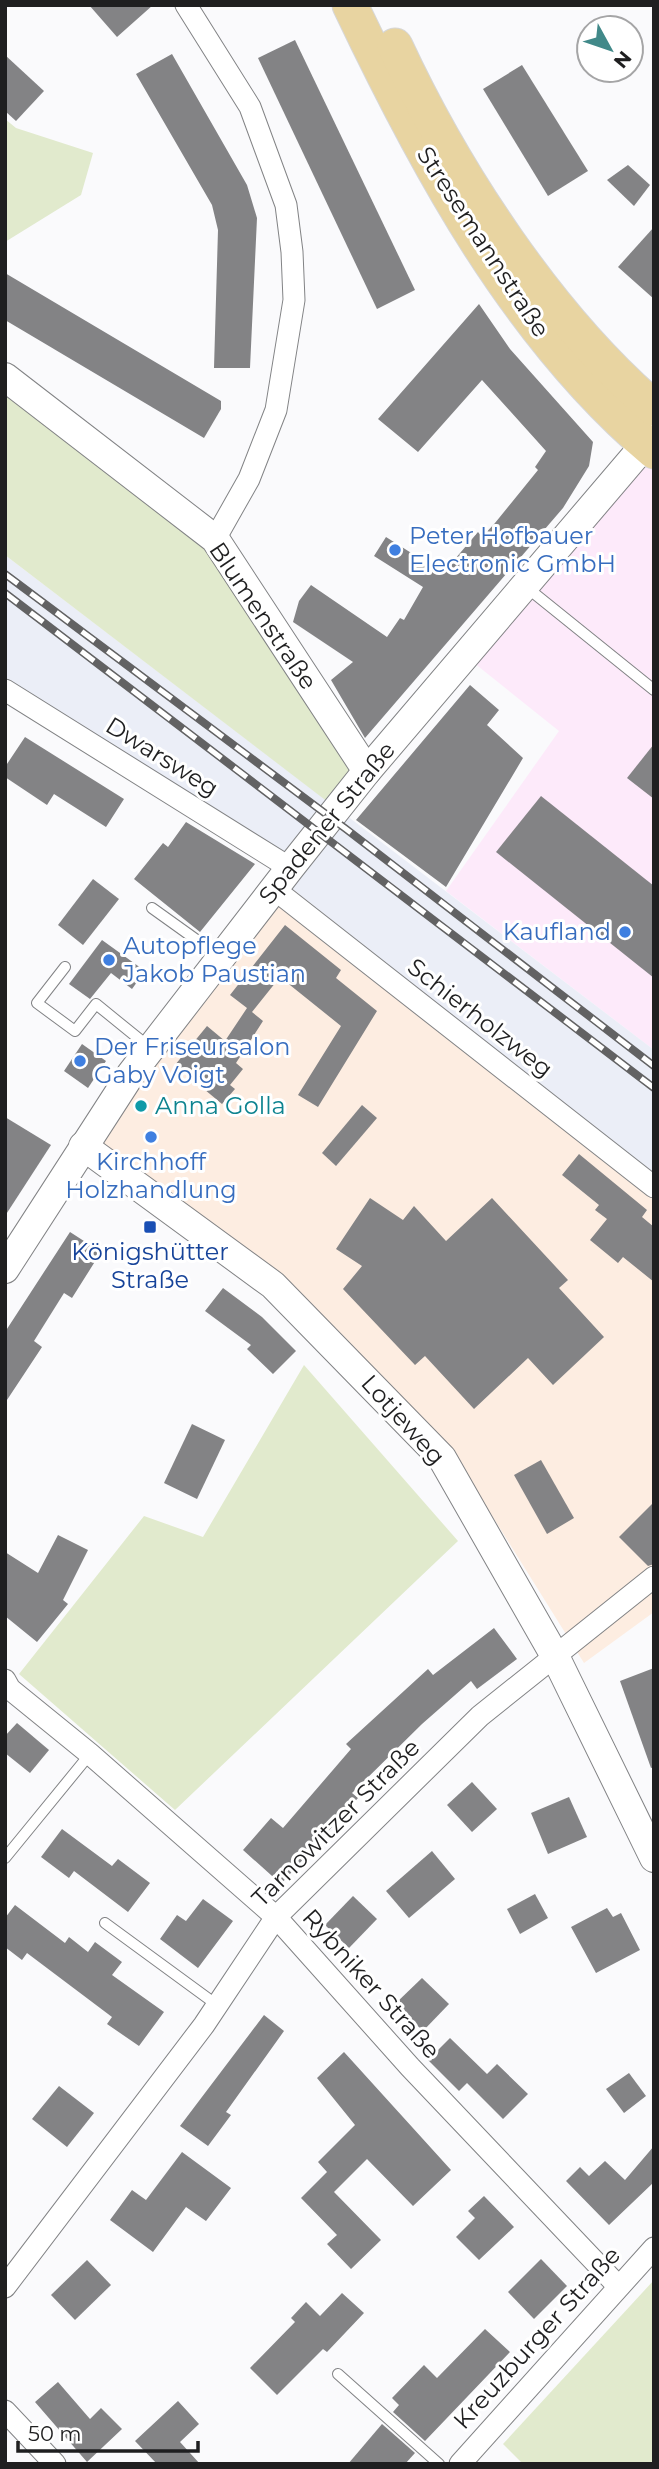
<svg xmlns="http://www.w3.org/2000/svg" width="659" height="2469" viewBox="0 0 659 2469" font-family="Montserrat,sans-serif">
<rect width="100%" height="100%" fill="#fafafc"/>
<path fill="#fdeafa" d="M654 444V1050L446 891 559 731 469 659Z"/>
<path fill="#fdede1" d="M290 887 654 1175V1612L584 1663 451 1450 97 1142Z"/>
<path fill="#ebeef7" d="M5 555 654 1050V1175L290 887 302 870 5 677Z"/>
<g fill="#e1eacd">
<path d="M5 119 16 128 93 153 81 195 5 242Z"/>
<path d="M5 389 210 543 364 774 337 809 5 555Z"/>
<path d="M304 1365 458 1541 175 1810 19 1674 144 1516 203 1537Z"/>
<path d="M654 2280V2464H523L503 2444Z"/>
</g>
<g fill="#838385">
<path d="M89 5H153L117 37Z"/>
<path d="M295 40 415 290 377 309 258 58Z"/>
<path d="M172 54 247 185 257 218 250 368H214L218 230 212 205 136 74Z"/>
<path d="M5 55 44 91 16 121 5 111Z"/>
<path d="M522 65 588 171 548 196 483 89Z"/>
<path d="M628 165 650 185 634 206 607 180Z"/>
<path d="M654 227V299L618 267Z"/>
<path d="M5 273 221 401V409L204 438 5 320Z"/>
<path d="M479 304 510 349 593 442 589 466 563 508 365 738 331 680 353 662 293 622 299 601 311 585 387 637 400 618 404 620 423 587 374 556 386 537 443 573 478 532 482 537 495 523 538 470 535 467 546 451 482 380 418 452 378 419Z"/>
<path d="M470 685 499 710 487 725 523 758 446 887 356 820Z"/>
<path d="M25 737 124 799 106 827 54 794 47 805 5 777V767Z"/>
<path d="M654 744V799L627 778Z"/>
<path d="M541 796 654 886V978L496 852Z"/>
<path d="M186 822 255 864 200 932 134 879 163 843 168 847Z"/>
<path d="M93 879 119 899 83 945 58 925Z"/>
<path d="M285 925 341 970 336 978 377 1011 318 1107 298 1095 341 1026 280 977 252 1012 263 1021 236 1063 243 1069 230 1085 235 1089 222 1104 175 1065 207 1026 225 1041 247 1008 230 995Z"/>
<path d="M102 940 145 971 132 989 111 973 90 999 69 984Z"/>
<path d="M82 1044 106 1061 88 1088 64 1071Z"/>
<path d="M362 1105 377 1118 336 1166 322 1153Z"/>
<path d="M5 1117 51 1145 5 1216Z"/>
<path d="M579 1154 647 1210 642 1217 654 1227V1282L623 1257 618 1263 590 1240 607 1219 595 1210 599 1205 562 1175Z"/>
<path d="M370 1198 403 1220 414 1206 446 1241 492 1198 568 1280 559 1288 604 1337 553 1385 528 1358 474 1409 425 1356 415 1365 343 1289 362 1266 336 1249Z"/>
<path d="M70 1232 101 1252 72 1298 64 1293 34 1341 42 1347 5 1403V1332Z"/>
<path d="M223 1288 262 1317 296 1351 273 1374 247 1349 251 1345 205 1311Z"/>
<path d="M192 1424 225 1440 197 1499 164 1483Z"/>
<path d="M541 1460 574 1518 547 1534 514 1475Z"/>
<path d="M654 1502V1564L648 1566 619 1537Z"/>
<path d="M58 1535 88 1550 63 1600 68 1604 37 1642 5 1616V1552L38 1573Z"/>
<path d="M494 1628 517 1659 477 1689 471 1681 422 1724 352 1793 358 1798 281 1884 243 1850 271 1818 283 1828 351 1749 346 1744 428 1669 433 1675Z"/>
<path d="M654 1668V1767L651 1768 620 1681Z"/>
<path d="M17 1723 49 1750 30 1773 5 1753V1736Z"/>
<path d="M472 1782 497 1809 472 1832 447 1805Z"/>
<path d="M569 1797 587 1837 548 1854 531 1813Z"/>
<path d="M62 1829 112 1866 118 1859 150 1883 128 1912 74 1871 69 1878 41 1857Z"/>
<path d="M432 1851 455 1879 409 1918 386 1891Z"/>
<path d="M535 1894 548 1918 520 1934 507 1909Z"/>
<path d="M353 1896 377 1919 349 1948 325 1925Z"/>
<path d="M203 1899 233 1921 198 1968 160 1939 177 1915 186 1921Z"/>
<path d="M15 1905 65 1943 69 1937 88 1952 95 1942 122 1962 112 1975 164 2012 139 2046 107 2024 112 2017 27 1953 22 1960 5 1947V1918Z"/>
<path d="M607 1908 613 1917 621 1913 640 1950 596 1973 571 1927Z"/>
<path d="M422 1978 449 2004 423 2031 395 2004Z"/>
<path d="M264 2015 284 2031 226 2112 231 2115 208 2146 180 2126Z"/>
<path d="M450 2038 487 2074 497 2064 528 2094 503 2119 467 2083 459 2091 428 2060Z"/>
<path d="M344 2052 451 2170 413 2206 367 2159 334 2192 381 2240 351 2269 327 2244 337 2235 301 2198 327 2172 318 2162 355 2125 317 2078Z"/>
<path d="M629 2073 646 2096 624 2113 606 2089Z"/>
<path d="M59 2086 94 2113 67 2147 32 2119Z"/>
<path d="M654 2146V2182L609 2225 566 2181 580 2167 589 2176 605 2161 625 2180Z"/>
<path d="M182 2152 231 2188 206 2221 186 2207 153 2252 110 2220 132 2190 146 2200Z"/>
<path d="M484 2196 514 2227 479 2260 456 2237 475 2218 468 2211Z"/>
<path d="M541 2259 567 2286 534 2319 508 2292Z"/>
<path d="M87 2260 111 2285 75 2320 51 2295Z"/>
<path d="M342 2293 364 2313 327 2352 323 2349 277 2395 250 2368 295 2322 291 2318 306 2302 320 2316Z"/>
<path d="M485 2329 510 2352 425 2441 393 2412 399 2405 392 2398 424 2365 437 2378Z"/>
<path d="M58 2382 90 2419 101 2408 122 2429 87 2462 35 2402Z"/>
<path d="M178 2401 199 2424 180 2442 200 2464H157L135 2441Z"/>
<path d="M382 2424 415 2453 405 2464H348Z"/>
</g>
<g fill="none" stroke-linecap="round" stroke-linejoin="round">
<defs>
<g id="service">
<path d="M525 586 654 690"/>
<path d="M152 908 219 956"/>
<path d="M65 967 37 1003 75 1031 96 1004 149 1047"/>
<path d="M5 1858 90 1754"/>
<path d="M105 1923 217 2005"/>
<path d="M338 2374 439 2464"/>
</g>
<g id="minor">
<path d="M186 5 250 107 286 205 292 252 294 300 276 410 249 479 215 539"/>
<path d="M5 690 290 868"/>
<path d="M274 889 654 1187"/>
<path d="M5 1680 10 1689 90 1754 276 1917 410 2067 618 2286"/>
<path d="M5 2287 204 2025 276 1917 480 1716 654 1577"/>
<path d="M5 2411 55 2464"/>
<path d="M460 2464 654 2248"/>
</g>
<g id="tertiary">
<path d="M5 377 215 539 367 771"/>
<path d="M83 1146 273 1285 442 1458 555 1656 654 1858"/>
<path d="M5 1269 131 1074 290 868 367 771 654 434"/>
</g>
<g id="primary">
<path d="M350 5C426 165 517 335 654 451"/>
<path d="M395 46C454 173 548 317 654 408"/>
</g>
</defs>
<use href="#service" stroke="#828385" stroke-width="12"/>
<use href="#minor" stroke="#828385" stroke-width="23"/>
<use href="#tertiary" stroke="#828385" stroke-width="30"/>
<use href="#primary" stroke="#d7d7d7" stroke-width="37"/>
<use href="#service" stroke="#fff" stroke-width="10"/>
<use href="#minor" stroke="#fff" stroke-width="21"/>
<use href="#tertiary" stroke="#fff" stroke-width="28"/>
<use href="#primary" stroke="#e8d4a1" stroke-width="35"/>
<defs>
<g id="rail">
<path d="M5 574 346 829 654 1066"/>
<path d="M5 593 654 1088"/>
</g>
</defs>
<use href="#rail" stroke="#626263" stroke-width="8"/>
<use href="#rail" stroke="#fff" stroke-width="5" stroke-dasharray="16" stroke-linecap="butt"/>
</g>
<g fill="#3f7fe0" stroke="#fff" stroke-width="2.5">
<circle cx="395" cy="550" r="7"/>
<circle cx="625" cy="932" r="7"/>
<circle cx="109" cy="960" r="7"/>
<circle cx="80" cy="1061" r="7"/>
<circle cx="151" cy="1137" r="7"/>
</g>
<circle fill="#0f9aa8" stroke="#fff" stroke-width="2.5" cx="141" cy="1106" r="7"/>
<rect fill="#1a4fb4" stroke="#fff" stroke-width="2.5" x="143" y="1220" width="14" height="14" rx="3.5"/>
<g text-anchor="middle" stroke-width="6" stroke-linejoin="round" paint-order="stroke">
<g font-size="24" fill="#1f1f20" stroke="#fff">
<text transform="translate(483 242) rotate(57)" y="8">Stresemannstraße</text>
<text transform="translate(263 616) rotate(56)" y="8">Blumenstraße</text>
<text transform="translate(162 757) rotate(32)" y="8">Dwarsweg</text>
<text transform="translate(327 823) rotate(-51)" y="8">Spadener Straße</text>
<text transform="translate(480 1018) rotate(38)" y="8">Schierholzweg</text>
<text transform="translate(403 1420) rotate(48)" y="8">Lotjeweg</text>
<text transform="translate(336 1823) rotate(-45)" y="8">Tarnowitzer Straße</text>
<text transform="translate(371 1984) rotate(48)" y="8">Rybniker Straße</text>
<text transform="translate(537 2338) rotate(-48)" y="8">Kreuzburger Straße</text>
</g>
<g font-size="24" fill="#366cbe" stroke="#fff" text-anchor="start">
<text x="409" y="544">Peter Hofbauer<tspan x="409" dy="28">Electronic GmbH</tspan></text>
<text x="611" y="940" text-anchor="end">Kaufland</text>
<text x="123" y="954">Autopflege<tspan x="123" dy="28">Jakob Paustian</tspan></text>
<text x="94" y="1055">Der Friseursalon<tspan x="94" dy="28">Gaby Voigt</tspan></text>
<text x="151" y="1170" text-anchor="middle">Kirchhoff<tspan x="151" dy="28">Holzhandlung</tspan></text>
</g>
<g font-size="24" fill="#0d838f" stroke="#fff" text-anchor="start">
<text x="155" y="1114">Anna Golla</text>
</g>
<g font-size="24" fill="#164399" stroke="#fff">
<text x="150" y="1260">Königshütter<tspan x="150" dy="28">Straße</tspan></text>
</g>
</g>
<rect width="659" height="2469" fill="none" stroke="#1f1f20" stroke-width="14"/>
<g transform="translate(610 49) rotate(130)"><circle r="33" fill="#ffffff" stroke="#a5a5a6" stroke-width="2"/>
<path d="M0-5L12 26L0 18L-12 26Z" fill="#418989"/>
<text y="-10" font-size="19" font-weight="bold" text-anchor="middle" fill="#1f1f20">N</text>
</g>
<path d="M18 2441v10h180v-10" fill="none" stroke="#1f1f20" stroke-width="3.5"/>
<text x="28" y="2441" font-size="21" fill="#1f1f20" stroke="#ffffff" stroke-width="5" paint-order="stroke">50 m</text>
</svg>
